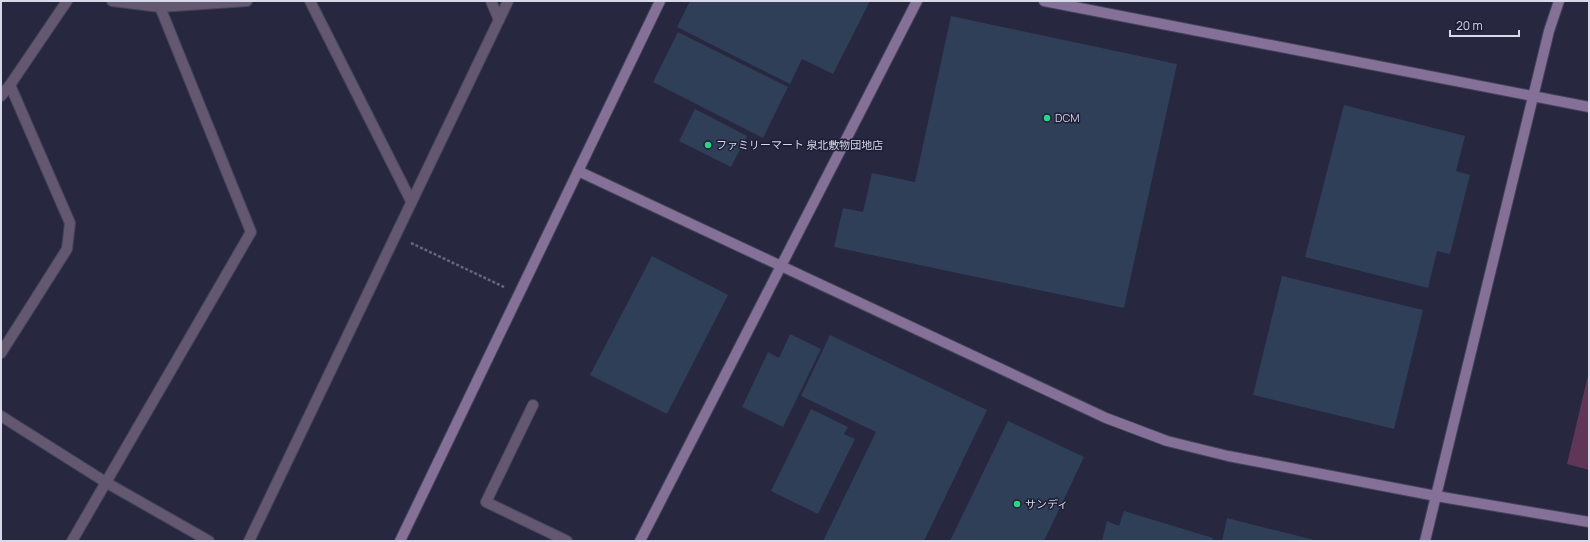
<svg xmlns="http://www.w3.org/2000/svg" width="1590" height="542" viewBox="0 0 1590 542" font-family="Manrope,'Noto Sans JP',sans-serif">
<rect width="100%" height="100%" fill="#272740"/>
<path fill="#5f3558" d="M1589 371V470L1567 464Z"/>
<g fill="#2f3f57">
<path d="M690 1H870L833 74 802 59 790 84 677 27Z"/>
<path d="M951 16 1177 64 1124 308 834 247 843 208 863 212 872 173 915 182Z"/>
<path d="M678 32 788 87 763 138 653 82Z"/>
<path d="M1344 105 1465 136 1456 171 1470 175 1450 254 1437 251 1428 288 1305 257Z"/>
<path d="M695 109 747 136 731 167 679 141Z"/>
<path d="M652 256 728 295 667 414 590 375Z"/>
<path d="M1282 276 1423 310 1394 429 1253 395Z"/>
<path d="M790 334 821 349 783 427 742 407 768 352 779 358Z"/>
<path d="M830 335 987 410 924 541H823L876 432 801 396Z"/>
<path d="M811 409 848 427 844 434 855 439 818 514 771 491Z"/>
<path d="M1008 421 1084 457 1044 541H950Z"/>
<path d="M1124 511 1213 538 1212 541H1102L1107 521 1119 526Z"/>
<path d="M1227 518 1314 540V541H1222Z"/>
</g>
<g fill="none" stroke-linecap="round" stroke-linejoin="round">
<defs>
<path id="lane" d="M533 405 486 502 567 541"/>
<g id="street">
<path d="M112 1 160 7 247 1"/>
<path d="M310 1 411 201"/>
<path d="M491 1 499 20"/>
<path d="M1 96 10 85 67 1"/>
<path d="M1 353 67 249 70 223 10 85"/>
<path d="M1 416 107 483 209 541"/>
<path d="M72 541 251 232 160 7"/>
<path d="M249 541 508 1"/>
</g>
<g id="secondary">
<path d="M1044 1 1589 107"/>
<path d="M578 171 1106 418 1167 441 1228 456 1436 496 1589 522"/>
<path d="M400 541 660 1"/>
<path d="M640 541 917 1"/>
<path d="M1425 541 1549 31 1559 1"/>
</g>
</defs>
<use href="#lane" stroke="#43445b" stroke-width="12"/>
<use href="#street" stroke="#43445b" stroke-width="12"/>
<use href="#secondary" stroke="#43445b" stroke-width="12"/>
<path stroke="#65667b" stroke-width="2.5" stroke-dasharray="3 2" stroke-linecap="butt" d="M411 243 504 287"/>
<use href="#lane" stroke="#645871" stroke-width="10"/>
<use href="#street" stroke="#645871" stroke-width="10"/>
<use href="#secondary" stroke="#857098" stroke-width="10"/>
</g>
<g fill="#25d886" stroke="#1e1d36" stroke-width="1.5">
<circle cx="1047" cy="118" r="4"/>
<circle cx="708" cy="145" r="4"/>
<circle cx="1017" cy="504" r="4"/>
</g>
<g text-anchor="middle" stroke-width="3" stroke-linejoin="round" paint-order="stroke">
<g font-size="11" fill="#d8daea" stroke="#1e1d36" text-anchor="start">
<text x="1055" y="122">DCM</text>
<text x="716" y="149">ファミリーマート 泉北敷物団地店</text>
<text x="1025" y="508">サンディ</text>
</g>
</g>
<rect width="1590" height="542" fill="none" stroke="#d8daea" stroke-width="4"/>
<path d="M1450 30v6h69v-6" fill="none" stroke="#d8daea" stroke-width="2"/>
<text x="1456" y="30" font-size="12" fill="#d8daea" stroke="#1e1d36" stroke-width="3" paint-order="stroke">20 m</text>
</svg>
